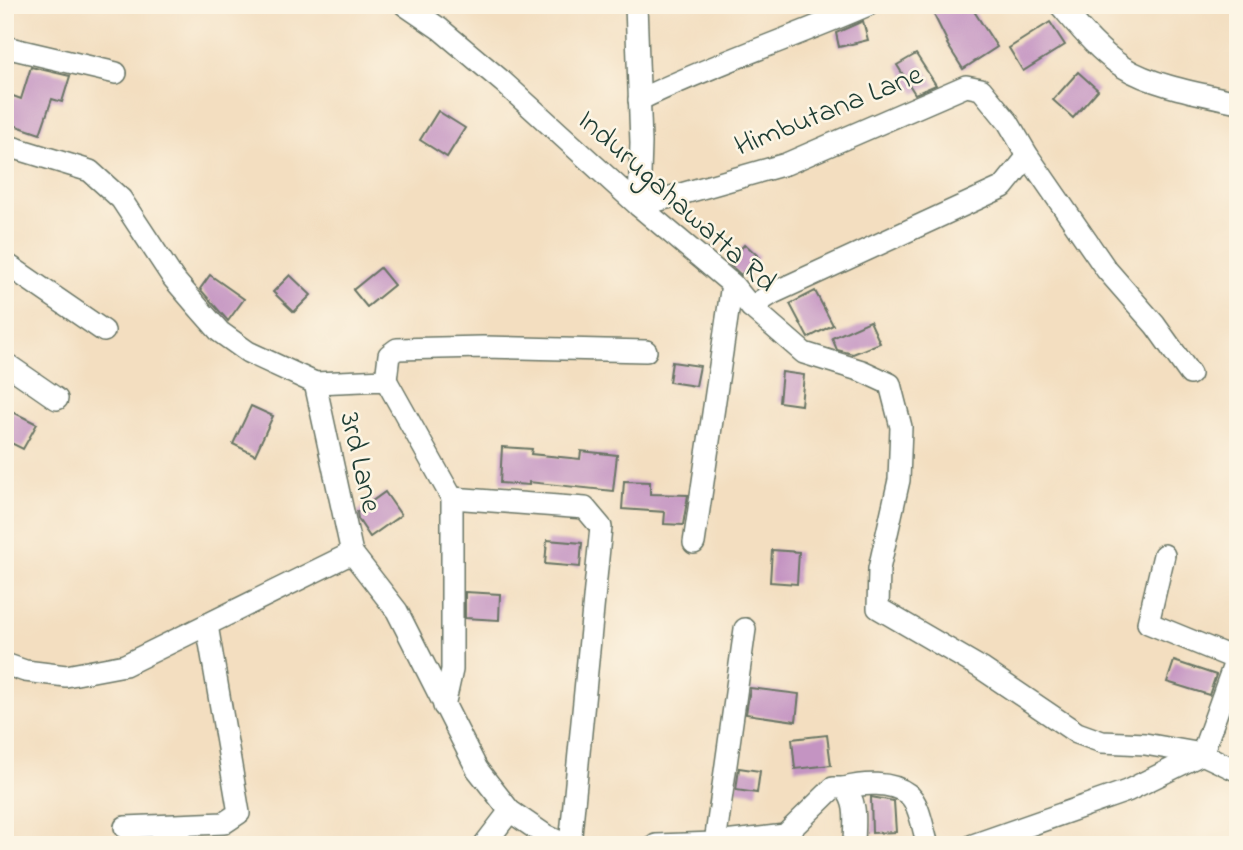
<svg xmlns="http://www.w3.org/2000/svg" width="1243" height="850" viewBox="0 0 1243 850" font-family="'Indie Flower',sans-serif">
<rect width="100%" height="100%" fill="#fcf5e5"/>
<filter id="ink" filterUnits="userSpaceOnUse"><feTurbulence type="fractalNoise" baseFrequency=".0143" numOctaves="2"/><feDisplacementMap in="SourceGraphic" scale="14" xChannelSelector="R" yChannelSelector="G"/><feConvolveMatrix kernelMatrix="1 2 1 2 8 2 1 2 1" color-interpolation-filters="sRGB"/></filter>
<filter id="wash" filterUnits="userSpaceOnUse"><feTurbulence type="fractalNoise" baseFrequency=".00686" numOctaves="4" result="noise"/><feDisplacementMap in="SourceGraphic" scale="28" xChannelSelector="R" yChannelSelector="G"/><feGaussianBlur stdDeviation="1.57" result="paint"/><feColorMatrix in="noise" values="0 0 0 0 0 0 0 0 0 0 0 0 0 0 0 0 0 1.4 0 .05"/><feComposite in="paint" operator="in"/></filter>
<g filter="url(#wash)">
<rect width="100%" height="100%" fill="#f3dec0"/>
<g id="blocks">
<g fill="#c494c2">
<path d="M929 5H970L997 47 963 69 947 44 948 43Z"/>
<path d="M863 21 868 40 839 47 836 33Z"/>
<path d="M1050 22 1065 45 1023 71 1009 48Z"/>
<path d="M916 54 936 85 915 94 897 65Z"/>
<path d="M31 67 70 76 62 102 52 99 40 134 5 122V93L21 99Z"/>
<path d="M1078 72 1098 90 1073 118 1053 100Z"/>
<path d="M438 111 465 128 447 157 420 140Z"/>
<path d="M745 244 759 257 741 275 728 263Z"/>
<path d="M380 268 394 285 367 307 353 290Z"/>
<path d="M210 275 244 299 228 321 200 289Z"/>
<path d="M290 275 311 295 294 312 273 292Z"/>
<path d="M815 291 833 325 808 338 790 304Z"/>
<path d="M870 321 880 343 853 354 837 350 832 338Z"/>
<path d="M672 362 700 366 696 386 669 382Z"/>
<path d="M782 372 804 375 801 405 779 402Z"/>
<path d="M251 406 273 416 255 455 233 444Z"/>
<path d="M5 408 37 424 23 449 5 440Z"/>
<path d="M502 447 532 449 531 454 580 459 581 451 617 455 613 491 529 482V485L500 483Z"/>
<path d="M624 481 650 482V494L688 495 683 525 664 524 665 512 622 509Z"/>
<path d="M385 492 401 515 370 537 358 519 357 512Z"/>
<path d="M547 540 582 543 580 567 545 564Z"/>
<path d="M772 550 799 552 797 584 770 582Z"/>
<path d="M465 592 500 594 499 620 465 618Z"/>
<path d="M1174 661 1216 675 1209 695 1167 682Z"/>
<path d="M750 688 799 694 796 721 746 714Z"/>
<path d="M827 735 831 765 795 769 792 739Z"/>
<path d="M739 768 760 771 757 793 736 790Z"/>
<path d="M871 797 894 801 896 832 872 833Z"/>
</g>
</g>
</g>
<g filter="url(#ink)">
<use href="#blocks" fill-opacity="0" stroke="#697565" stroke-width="2"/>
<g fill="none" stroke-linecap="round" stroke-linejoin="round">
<defs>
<g id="street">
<path d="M405 5 440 29 503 82 639 206 732 284 751 307 804 353 862 371 890 384 901 427 899 480 879 569 878 608 981 668 1077 733 1102 742 1145 744 1202 754 1238 771"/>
<path d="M636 5 641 143 639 206 786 164 966 86 981 89 1008 122 1028 156 1106 269 1155 325 1190 374"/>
<path d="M1060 5C1079 27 1098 51 1123 67 1153 86 1202 94 1238 102"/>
<path d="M5 47 116 73"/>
<path d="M639 100C713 64 792 38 868 5"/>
<path d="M5 145 90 171 121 199 173 278 197 306 220 332 248 352 315 383 386 380 452 498V670L444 706"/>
<path d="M5 263 104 331"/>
<path d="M751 307 773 293 1003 187 1028 156"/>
<path d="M5 363 57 399"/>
<path d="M386 380 389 355 397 349 483 347 646 351"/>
<path d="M315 383 352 553"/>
<path d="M452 498 585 508 601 527 570 845"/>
<path d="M694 543 732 284"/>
<path d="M1164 555 1148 623 1236 659"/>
<path d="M5 664 25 671 66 676 125 665 352 553 397 611 477 769 510 811 545 835 566 845"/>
<path d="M844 788C863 783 891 781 908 794 920 803 923 831 928 845"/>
<path d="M125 827 224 823 239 813 207 625"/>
<path d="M715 843 745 629"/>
<path d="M484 845 510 811"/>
<path d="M656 845 715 843 785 835 833 788H844C859 802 854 825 854 845"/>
<path d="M973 845 1127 791 1202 754 1236 659 1238 644"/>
</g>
</defs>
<use href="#street" stroke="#697565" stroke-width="24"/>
<use href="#street" stroke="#fff" stroke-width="21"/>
</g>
</g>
<g text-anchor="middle" stroke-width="5" stroke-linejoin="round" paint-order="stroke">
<g font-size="30" fill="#1f3d34" stroke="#fcf5e5">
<text transform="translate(828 109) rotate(-22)" y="10">Himbutana Lane</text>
<text transform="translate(678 200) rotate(42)" y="10">Indurugahawatta Rd</text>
<text transform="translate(362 462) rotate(77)" y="10">3rd Lane</text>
</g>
</g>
<rect width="1243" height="850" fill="none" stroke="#fcf5e5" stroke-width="28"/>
</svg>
